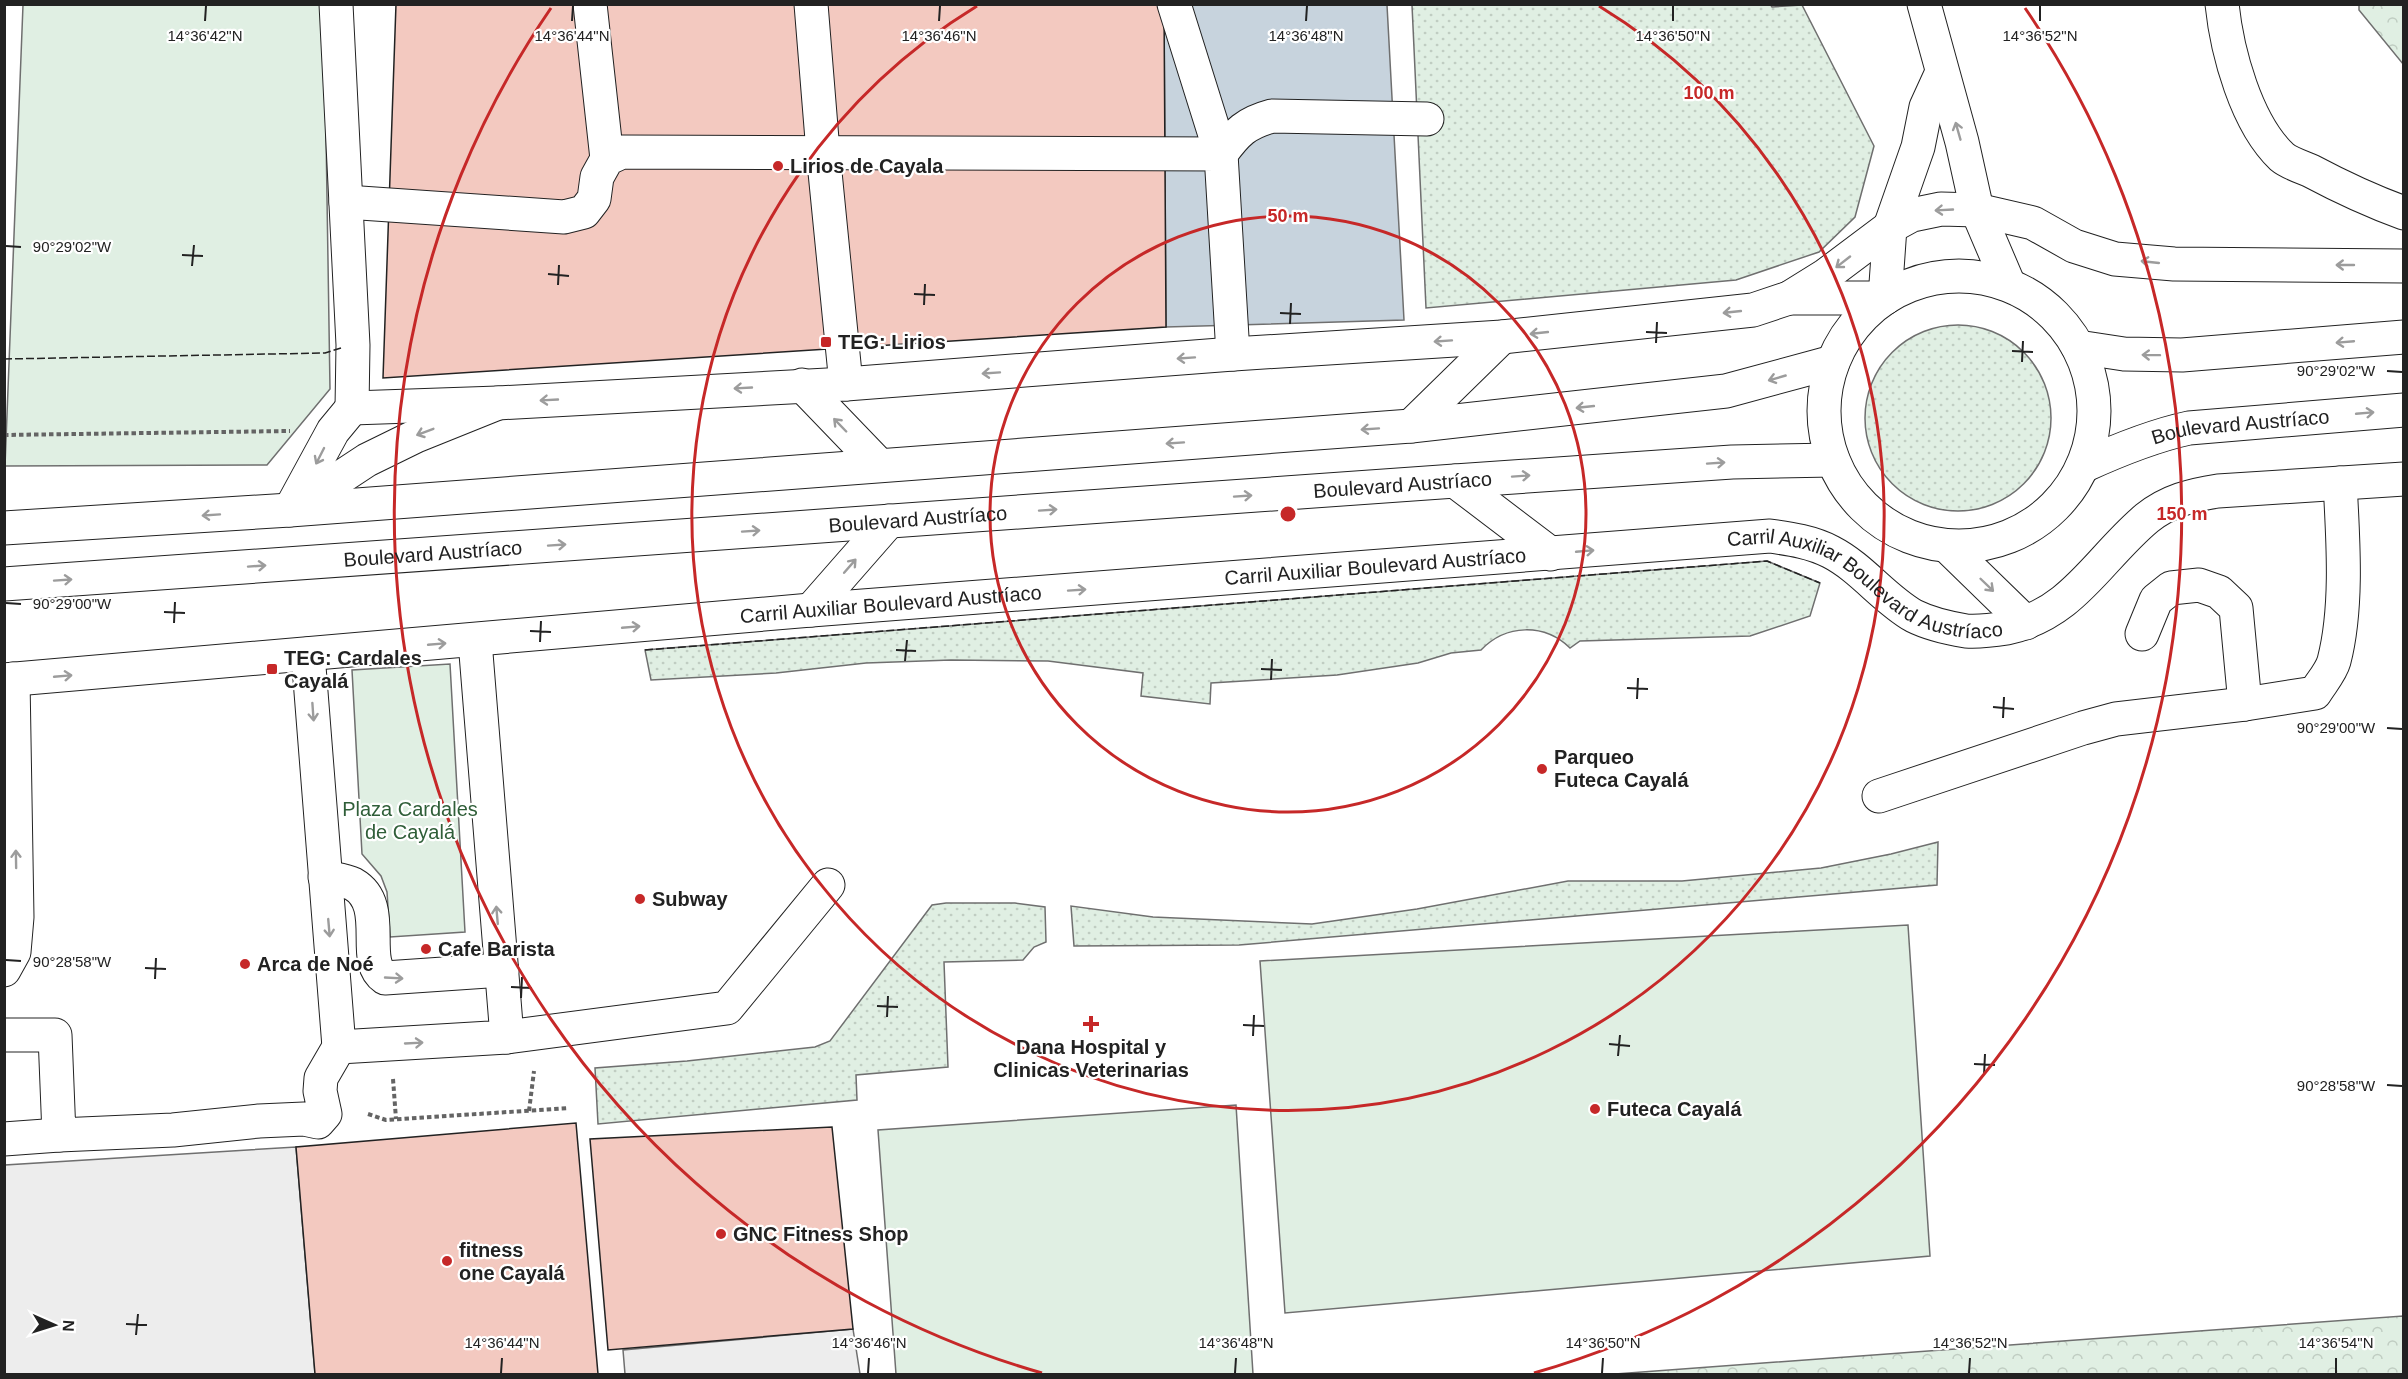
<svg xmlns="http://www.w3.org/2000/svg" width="2408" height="1379" viewBox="0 0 2408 1379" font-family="Arial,sans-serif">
<defs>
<pattern id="grass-dots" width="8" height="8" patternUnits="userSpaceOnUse" patternTransform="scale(1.5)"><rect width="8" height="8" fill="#e0efe3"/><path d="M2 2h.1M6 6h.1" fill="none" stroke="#c0cdc2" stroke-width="1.8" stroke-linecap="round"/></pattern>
<pattern id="forest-crowns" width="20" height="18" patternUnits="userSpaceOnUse" patternTransform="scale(1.5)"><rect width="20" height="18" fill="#e0efe3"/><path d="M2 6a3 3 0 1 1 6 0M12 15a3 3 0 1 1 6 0" fill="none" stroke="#c0cdc2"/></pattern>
</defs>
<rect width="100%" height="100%" fill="#fff"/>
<g fill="url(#grass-dots)" stroke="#6f6f6f" stroke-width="1.5">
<path d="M1770 4 1772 7 1802 5 1874 146 1855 217 1819 252 1736 280 1426 308 1412 5Z"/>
<circle cx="1958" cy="418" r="93"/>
<path d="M1767 561 1820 583 1810 616 1750 636 1580 641 1570 648C1544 623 1506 624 1481 650L1451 653 1418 663 1337 675 1211 683 1210 704 1141 696 1143 673 1048 661 951 660 866 663 776 673 651 680 645 650Z"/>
<path d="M1938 842 1937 885 1239 945 1074 946 1071 906 1153 917 1312 924 1417 909 1568 881H1682L1821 868 1891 854Z"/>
<path d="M946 903H1015L1045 907 1046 942 1034 947 1023 960 944 962 948 1067 856 1075 857 1100 598 1124 595 1068 687 1061 815 1047 830 1041 932 905Z"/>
</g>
<g fill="url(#forest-crowns)" stroke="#6f6f6f" stroke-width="1.5">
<path d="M2359 5H2403V64L2359 10Z"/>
<path d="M2403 1316V1374H1615Z"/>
</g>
<g fill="#e0efe3" stroke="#6f6f6f" stroke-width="1.5">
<path d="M23 5H324L330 389 267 465 5 466Z"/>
<path d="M450 664 465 932 390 937 387 892 381 876 362 854 352 670Z"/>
<path d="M1908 925 1930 1256 1285 1313 1260 961Z"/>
<path d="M1236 1105 1253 1374H896L878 1130Z"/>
</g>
<g fill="#ededed" stroke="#6f6f6f" stroke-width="1.5">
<path d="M296 1147 315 1374H5V1165Z"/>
<path d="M853 1329 860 1374H625L623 1350Z"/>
</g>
<path fill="#c7d3dd" stroke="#6f6f6f" stroke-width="1.5" d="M1164 5H1387L1404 320 1166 327Z"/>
<g fill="#f3c9c0" stroke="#222" stroke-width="1.5">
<path d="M396 4H1164L1166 327 383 378Z"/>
<path d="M576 1123 598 1374H315L296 1147Z"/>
<path d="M832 1127 853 1329 608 1350 590 1139Z"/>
</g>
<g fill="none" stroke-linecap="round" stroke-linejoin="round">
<defs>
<g id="minor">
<path d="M336 4 353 345 352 408"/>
<path d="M590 4 607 159"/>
<path d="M811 4 823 152 846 384"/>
<path d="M1174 4 1221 154C1237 132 1246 123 1272 116L1427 119"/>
<path d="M1924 4 1962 142 1977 210 2009 285"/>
<path d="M2222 4C2227 52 2246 123 2282 157 2289 163 2302 167 2311 171 2341 187 2371 201 2404 213"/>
<path d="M346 202 564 217 584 212 594 199 597 177 607 159 622 152 1221 154 1233 354"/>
<path d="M1885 298 1890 227 1918 147 1926 107 1942 72"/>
<path d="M352 408 498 403 846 384 1233 354 1502 337 1753 310 1789 298 1826 275 1890 227 1912 215 1941 209 1977 210 2033 223 2074 246 2115 259 2174 264 2404 266"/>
<path d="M290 510 333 431 352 408"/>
<path d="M2142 634 2156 600 2171 588 2199 585 2219 592 2236 608 2245 704"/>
<path d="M308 654 339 1047 507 1037 475 641"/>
<path id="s1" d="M4 680 811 610 1770 536C1791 539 1812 542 1831 552 1862 568 1884 599 1914 616 1930 624 1948 628 1966 631 1979 632 1994 630 2007 628 2074 613 2098 559 2147 518 2168 501 2192 495 2218 491L2404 479"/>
<path d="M1879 796 2083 728 2116 719 2245 704 2315 693C2321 683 2331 672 2334 661 2348 607 2343 539 2340 483"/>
<path d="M325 877C333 879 345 880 353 884 390 905 359 961 385 978L502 970"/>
<path d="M4 970 14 952 17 917 13 679"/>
<path d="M4 1035H55L59 1135 173 1130 259 1121 304 1119 318 1122 325 1114 320 1091 321 1078 339 1047"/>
<path d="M507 1037 727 1008 828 885"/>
<path d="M4 1139 59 1135"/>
</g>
<g id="major">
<circle cx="1959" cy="411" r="135"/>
<path d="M1789 298H1885"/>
<path d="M2078 347 2124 354 2182 355 2404 337"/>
<path d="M802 385 879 465"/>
<path d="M1411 426 1502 337"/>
<path id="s2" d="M2083 466C2118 450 2152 436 2189 428L2404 410"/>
<path d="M1455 481 1551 554"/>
<path d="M294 508 367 460 416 436 498 403"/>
<path d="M4 528 290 510 1411 426 1726 391 1833 362"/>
<path d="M1948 547 2026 623"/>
<path id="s3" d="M4 584 1455 481 1732 462 1833 460"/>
<path d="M811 610 889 521"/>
</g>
</defs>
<use href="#minor" stroke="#222" stroke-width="35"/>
<use href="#major" stroke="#222" stroke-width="35"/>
<g stroke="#646464" stroke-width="4" stroke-dasharray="4.5 3" stroke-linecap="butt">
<path d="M4 435 290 431"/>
<path d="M393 1079 396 1119"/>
<path d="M529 1111 534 1071"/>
<path d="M368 1114 386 1120 569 1108"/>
</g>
<use href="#minor" stroke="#fff" stroke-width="33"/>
<use href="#major" stroke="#fff" stroke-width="33"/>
<g stroke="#222" stroke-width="1.5" stroke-dasharray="8 3" stroke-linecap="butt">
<path d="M4 359 325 353 341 348"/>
<path d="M645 650 1767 561 1820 583"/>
</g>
</g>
<defs><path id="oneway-shaft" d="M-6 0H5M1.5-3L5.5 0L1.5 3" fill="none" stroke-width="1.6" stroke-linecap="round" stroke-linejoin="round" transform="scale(1.5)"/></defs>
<g stroke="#9c9c9c">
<use href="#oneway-shaft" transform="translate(1958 131) rotate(-106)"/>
<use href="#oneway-shaft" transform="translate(1944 210) rotate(177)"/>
<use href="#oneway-shaft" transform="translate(1843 262) rotate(142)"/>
<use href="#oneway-shaft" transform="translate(2150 262) rotate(-174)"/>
<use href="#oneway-shaft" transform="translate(2345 265) rotate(-180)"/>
<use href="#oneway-shaft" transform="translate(1732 312) rotate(174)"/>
<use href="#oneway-shaft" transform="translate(1539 333) rotate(174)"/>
<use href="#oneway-shaft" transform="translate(1443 341) rotate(176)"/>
<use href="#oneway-shaft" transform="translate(2345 342) rotate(175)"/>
<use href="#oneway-shaft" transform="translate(2151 355) rotate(-179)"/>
<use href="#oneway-shaft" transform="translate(1186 358) rotate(176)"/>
<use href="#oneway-shaft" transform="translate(991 373) rotate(176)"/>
<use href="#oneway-shaft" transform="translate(1777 378) rotate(164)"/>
<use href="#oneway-shaft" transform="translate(743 388) rotate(177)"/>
<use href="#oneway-shaft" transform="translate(549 400) rotate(177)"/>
<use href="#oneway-shaft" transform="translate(1585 407) rotate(174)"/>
<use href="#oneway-shaft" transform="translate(2365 413) rotate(-5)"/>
<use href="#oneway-shaft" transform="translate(840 425) rotate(-134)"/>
<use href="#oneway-shaft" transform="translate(1370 429) rotate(176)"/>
<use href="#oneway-shaft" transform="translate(425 432) rotate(159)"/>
<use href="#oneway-shaft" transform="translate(1175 443) rotate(176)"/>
<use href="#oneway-shaft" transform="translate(320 456) rotate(117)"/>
<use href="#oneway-shaft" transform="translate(1716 463) rotate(-4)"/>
<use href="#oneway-shaft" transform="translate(1521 476) rotate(-4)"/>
<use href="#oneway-shaft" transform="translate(1243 496) rotate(-4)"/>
<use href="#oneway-shaft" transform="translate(1048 510) rotate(-4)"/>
<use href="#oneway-shaft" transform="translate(211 515) rotate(176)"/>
<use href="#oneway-shaft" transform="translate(751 531) rotate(-4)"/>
<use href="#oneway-shaft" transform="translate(557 545) rotate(-4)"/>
<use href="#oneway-shaft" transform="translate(1585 551) rotate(-5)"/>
<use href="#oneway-shaft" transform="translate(257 566) rotate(-4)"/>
<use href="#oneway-shaft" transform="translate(850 566) rotate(-49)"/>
<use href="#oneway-shaft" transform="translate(63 580) rotate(-4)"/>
<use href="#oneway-shaft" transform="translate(1987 585) rotate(44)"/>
<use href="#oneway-shaft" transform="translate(1077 590) rotate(-4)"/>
<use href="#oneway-shaft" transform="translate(631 627) rotate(-5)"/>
<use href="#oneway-shaft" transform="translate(437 644) rotate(-5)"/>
<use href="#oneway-shaft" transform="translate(63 676) rotate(-5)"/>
<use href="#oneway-shaft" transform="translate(313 712) rotate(86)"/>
<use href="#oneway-shaft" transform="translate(16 859) rotate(-91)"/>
<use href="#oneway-shaft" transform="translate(497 915) rotate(-95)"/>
<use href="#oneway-shaft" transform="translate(329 928) rotate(85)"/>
<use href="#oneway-shaft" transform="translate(394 978) rotate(3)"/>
<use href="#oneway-shaft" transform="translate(414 1043) rotate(-3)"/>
</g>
<path fill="none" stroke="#222" stroke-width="2" d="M205 21 206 6M572 21 573 6M939 21 940 6M1306 21 1307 6M1673 21V6M2040 21V6M6 246 21 247M182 255 203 256M192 266 194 245M548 274 569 276M558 285 559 265M914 294 935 295M924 305 925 284M1280 313 1301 314M1290 324 1291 303M1646 332 1667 333M1656 343 1657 322M2012 351 2033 352M2022 362 2023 341M2387 371 2402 372M6 603 21 604M164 612 185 613M174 623 175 602M530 631 551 632M540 642 541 621M896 650 916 651M905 661 907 640M1261 669 1282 670M1271 680 1272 659M1627 688 1648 689M1637 699 1638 678M1993 707 2014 709M2003 718 2004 697M2387 728 2402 729M6 960 21 961M145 968 166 969M155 979 156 958M511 987 532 988M521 998 522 977M877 1006 898 1007M887 1017 888 996M1243 1025 1264 1026M1253 1036 1254 1015M1609 1044 1630 1046M1618 1056 1620 1035M1974 1064 1995 1065M1984 1075 1985 1054M2387 1085 2402 1086M126 1324 147 1325M136 1335 138 1314M501 1373 502 1358M868 1373 869 1358M1235 1373 1236 1358M1602 1373 1603 1358M1969 1373 1970 1358M2336 1373V1358"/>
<g fill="none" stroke="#c62828" stroke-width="3">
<circle cx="1288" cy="514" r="298"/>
<path d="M1599 6A596 596 0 1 1 977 6"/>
<path d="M1042 1373A894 894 0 0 1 551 8M2025 8A894 894 0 0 1 1534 1373"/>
</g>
<g fill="#c62828" stroke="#fff" stroke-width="2">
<circle cx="778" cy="166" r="6"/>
<rect x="820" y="336" width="12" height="12" rx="3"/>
<rect x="266" y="663" width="12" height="12" rx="3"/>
<circle cx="1542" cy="769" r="6"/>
<circle cx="640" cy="899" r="6"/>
<circle cx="426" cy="949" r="6"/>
<circle cx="245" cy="964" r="6"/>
<path d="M1088 1015h6v6h6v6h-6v6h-6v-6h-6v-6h6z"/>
<circle cx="1595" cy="1109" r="6"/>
<circle cx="721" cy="1234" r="6"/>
<circle cx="447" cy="1261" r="6"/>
</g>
<g text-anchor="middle" stroke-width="4.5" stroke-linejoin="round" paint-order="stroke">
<g font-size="20" font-weight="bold" fill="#222" stroke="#fff" text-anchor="start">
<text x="790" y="173">Lirios de Cayala</text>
<text x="838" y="349">TEG: Lirios</text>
<text x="284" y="665">TEG: Cardales<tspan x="284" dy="23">Cayalá</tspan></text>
<text x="1554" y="764">Parqueo<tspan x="1554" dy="23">Futeca Cayalá</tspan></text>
<text x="652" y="906">Subway</text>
<text x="438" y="956">Cafe Barista</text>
<text x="257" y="971">Arca de Noé</text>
<text x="1091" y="1054" text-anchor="middle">Dana Hospital y<tspan x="1091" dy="23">Clinicas Veterinarias</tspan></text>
<text x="1607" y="1116">Futeca Cayalá</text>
<text x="733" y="1241">GNC Fitness Shop</text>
<text x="459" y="1257">fitness<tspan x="459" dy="23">one Cayalá</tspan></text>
</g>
<g font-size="20" fill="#222" stroke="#fff">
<text dy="7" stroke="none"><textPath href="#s2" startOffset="164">Boulevard Austríaco</textPath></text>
<text dy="7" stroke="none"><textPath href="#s3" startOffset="1402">Boulevard Austríaco</textPath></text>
<text dy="7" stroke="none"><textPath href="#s3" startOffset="916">Boulevard Austríaco</textPath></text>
<text dy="7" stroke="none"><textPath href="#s3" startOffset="430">Boulevard Austríaco</textPath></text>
<text dy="7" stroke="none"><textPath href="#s1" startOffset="1376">Carril Auxiliar Boulevard Austríaco</textPath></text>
<text dy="7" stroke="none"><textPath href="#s1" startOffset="1880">Carril Auxiliar Boulevard Austríaco</textPath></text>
<text dy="7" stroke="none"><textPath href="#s1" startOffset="890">Carril Auxiliar Boulevard Austríaco</textPath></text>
</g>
<g font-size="20" fill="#2f5e38" stroke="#fff">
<text x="410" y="816">Plaza Cardales<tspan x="410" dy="23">de Cayalá</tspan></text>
</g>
</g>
<g font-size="15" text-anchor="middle" fill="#222" stroke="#fff" stroke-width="4.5" stroke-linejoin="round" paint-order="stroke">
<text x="205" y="41">14°36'42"N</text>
<text x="572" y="41">14°36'44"N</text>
<text x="939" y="41">14°36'46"N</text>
<text x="1306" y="41">14°36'48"N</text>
<text x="1673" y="41">14°36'50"N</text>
<text x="2040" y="41">14°36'52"N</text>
<text x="72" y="252">90°29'02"W</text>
<text x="2336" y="376">90°29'02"W</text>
<text x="72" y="609">90°29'00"W</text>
<text x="2336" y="733">90°29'00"W</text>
<text x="72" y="967">90°28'58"W</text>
<text x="2336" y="1091">90°28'58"W</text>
<text x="502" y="1348">14°36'44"N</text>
<text x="869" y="1348">14°36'46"N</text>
<text x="1236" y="1348">14°36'48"N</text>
<text x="1603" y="1348">14°36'50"N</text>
<text x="1970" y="1348">14°36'52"N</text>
<text x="2336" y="1348">14°36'54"N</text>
</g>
<circle cx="1288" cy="514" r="9" fill="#c62828" stroke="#fff" stroke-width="3"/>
<g font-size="18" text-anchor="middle" font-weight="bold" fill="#c62828" stroke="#fff" stroke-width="4.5" stroke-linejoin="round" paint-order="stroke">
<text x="1709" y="99">100 m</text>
<text x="1288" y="222">50 m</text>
<text x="2182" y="520">150 m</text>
</g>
<rect width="2408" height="1379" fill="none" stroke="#222222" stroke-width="12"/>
<g transform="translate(54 1325) rotate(93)" stroke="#ffffff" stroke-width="4.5" paint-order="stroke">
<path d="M0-4.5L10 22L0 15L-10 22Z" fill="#222222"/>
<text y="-9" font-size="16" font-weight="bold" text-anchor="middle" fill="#222222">N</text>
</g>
</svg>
